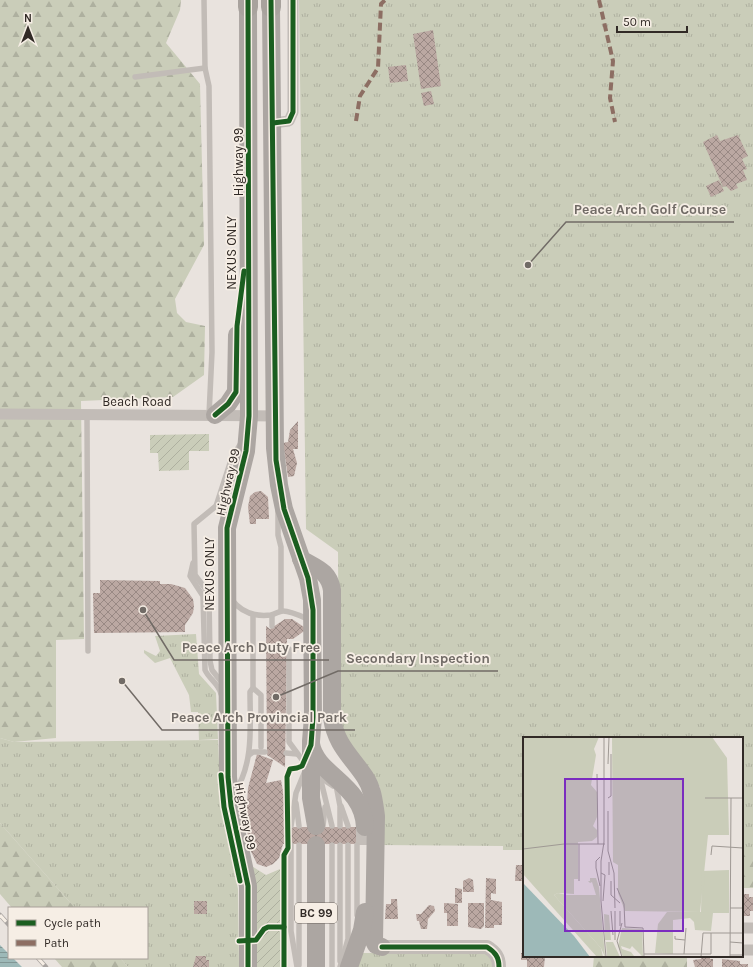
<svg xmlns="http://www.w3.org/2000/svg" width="753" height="967" viewBox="0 0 753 967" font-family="Karla,sans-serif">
<defs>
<pattern id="grass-tufts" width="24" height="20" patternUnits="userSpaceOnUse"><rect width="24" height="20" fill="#cacdb9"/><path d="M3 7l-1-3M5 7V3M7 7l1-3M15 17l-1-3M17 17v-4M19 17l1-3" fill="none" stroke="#aeb09f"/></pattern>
<pattern id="forest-firs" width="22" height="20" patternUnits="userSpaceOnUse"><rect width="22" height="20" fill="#cacdb9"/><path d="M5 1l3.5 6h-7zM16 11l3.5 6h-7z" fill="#aeb09f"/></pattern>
<pattern id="garden-furrows" width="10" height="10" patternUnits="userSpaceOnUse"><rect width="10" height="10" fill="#cacdb9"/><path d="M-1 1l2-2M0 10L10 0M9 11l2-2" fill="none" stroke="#aeb09f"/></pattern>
<pattern id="water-rules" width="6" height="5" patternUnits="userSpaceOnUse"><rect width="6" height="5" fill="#9db9b8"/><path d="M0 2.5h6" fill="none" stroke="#819795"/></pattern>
<pattern id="building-cross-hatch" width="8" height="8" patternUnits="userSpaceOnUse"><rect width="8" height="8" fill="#bba8a2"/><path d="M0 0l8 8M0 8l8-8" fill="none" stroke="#998984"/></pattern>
</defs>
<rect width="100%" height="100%" fill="#e9e3de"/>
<g fill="url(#grass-tufts)">
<path d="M299 0H753V850L742 851V738H524V850H503V846L380 845V787L339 728 338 552 306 529Z"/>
<path d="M196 634 199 674 216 693 218 739 199 740 198 712H191L189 695 170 658 155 663 144 653V650L156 656 160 651 155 636Z"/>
<path d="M0 738 14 742 218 740 221 806 238 889 239 967H128L120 958H147V908H75L0 823Z"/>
<path d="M360 953H485L491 959 494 967H353Z"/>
</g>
<g fill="url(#forest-firs)">
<path d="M0 0H181L180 10 166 43 200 84 204 245 175 299 177 313 186 322 205 326 204 375 173 397 81 401 84 639 56 640V738L14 742 0 738Z"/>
<path d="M0 823 75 908H12L0 894Z"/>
<rect x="742" y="850" width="11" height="38"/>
<path d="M594 956H687V967H593Z"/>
<path d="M54 958H120L128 967H62Z"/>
</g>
<g fill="url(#garden-furrows)">
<path d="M209 434V451H189V470L159 471 158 453H150V435Z"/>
<path d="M250 865 266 875 280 869 282 902V967H254Z"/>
</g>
<path fill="url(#water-rules)" d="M0 945 9 954V958H13L22 967H0Z"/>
<g fill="url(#building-cross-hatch)">
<path d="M433 30 441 86 421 89 413 34Z"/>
<path d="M406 65 408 81 390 83 388 67Z"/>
<path d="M431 91 434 104 424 106 421 93Z"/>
<path d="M717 135 720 141 738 135 748 156 742 159 747 169 743 170 747 180 736 184 738 188 731 191 726 186 723 187 703 142Z"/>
<path d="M719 180 724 191 711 197 706 186Z"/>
<path d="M298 421V449H293L297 463 294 476 288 477 283 443 288 442 290 430Z"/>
<path d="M261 491 268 497 269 519H256V524H250L248 507 250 496 255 492Z"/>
<path d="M100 580 160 581V584H171L185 588 193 599 194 606 193 613 185 625V632L94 633 93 593H100Z"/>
<path d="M285 619H292L307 629 293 639H287L285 767 267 755 266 626 270 629Z"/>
<path d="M257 754 273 760 266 783 281 780 285 803V827H365V844H283L279 858 273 864 266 867 257 864 249 847 246 818 248 788Z"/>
<path d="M516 865H522L523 881H515Z"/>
<path d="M469 878 473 880 474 892H463V881Z"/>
<path d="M486 878 496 879V894L491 893V900L502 902V925H494V928H485Z"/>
<path d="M455 888 462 889V903H455Z"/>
<path d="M742 894H749V897H753V911H750V916H742Z"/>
<path d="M391 899H397L398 919H385L386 904H391Z"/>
<rect x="194" y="901" width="13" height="13"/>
<path d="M444 903 458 904V926H447V913H444Z"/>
<path d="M468 903H484V926L481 929 468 927Z"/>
<path d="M429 905 434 906 435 911 428 919 427 929H421L419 921H417L416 914H421Z"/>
<path d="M521 953H524V956H545L544 967H527V960H521Z"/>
<path d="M196 956H206V960H209V967H193Z"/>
<path d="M701 957H710V959H713V967H695L693 960 701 959Z"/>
<path d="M722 959 740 961V964H748V967H722Z"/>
</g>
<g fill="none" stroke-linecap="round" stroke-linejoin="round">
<path stroke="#c4beb9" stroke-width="18" stroke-dasharray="18 9" stroke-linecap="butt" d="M365 827V845"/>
<g stroke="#c2bcb7" stroke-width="5.5">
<path d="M204 0 205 68 209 86 212 352 209 415"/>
<path d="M135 77 205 68"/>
<path d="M87 416 88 651"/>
<path d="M278 511V535L281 547V611"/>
<path d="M193 563 190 576 203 596 205 670C209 679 219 684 221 694"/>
<path d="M232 600C242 613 255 617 271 615 276 614 279 611 283 611 291 611 303 617 310 620"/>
<path d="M272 615V626"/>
<path d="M289 649V742L306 765"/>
<path d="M223 684 212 670 210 661 209 597 207 591 195 575 194 524 216 506 231 460 241 443"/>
<path d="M253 688 261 695V747"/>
<path d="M286 753 297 754"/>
<path d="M249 755 253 752H265"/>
<path d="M315 774 333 786"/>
<path d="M320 777 332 826"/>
<path d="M336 785 340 806V826"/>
<path d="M235 792C254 762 250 727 250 692L253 688V615"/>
<path d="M296 803 299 826"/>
<path d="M341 806 348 826"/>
<path d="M291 826 296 793 305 771"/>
<path d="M323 826 325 807"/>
<path d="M291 845V931L297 967"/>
<path d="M299 845V965"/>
<path d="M332 845V967"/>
<path d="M357 845V915"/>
<path d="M340 961V845"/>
<path d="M340 967 348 939V845"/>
</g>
<g stroke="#c2bcb7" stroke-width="11">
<path d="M273 123 289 121 293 112V0"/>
<path d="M0 414 275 416"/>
<path d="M742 928H753"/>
<path d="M742 950H753"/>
</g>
<path stroke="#c2bcb7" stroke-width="14" d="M382 947H487C495 952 499 957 499 967"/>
<g stroke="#aca6a2" stroke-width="18">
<path d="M248 7 249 416 246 451 227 528 228 777 231 806 248 886V967"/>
<path d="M271 7 275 448 279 485 284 509 308 578 312 600 313 717 311 741V798L316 826"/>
<path d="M215 415 228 404 236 392 237 335"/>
<path d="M301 559C316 568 329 571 332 590V718C336 745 351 756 365 777 373 789 374 802 376 816L374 941 376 945 382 947"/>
<path d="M311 744C316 775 363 784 365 827"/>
<path d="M316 845V967"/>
<path d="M349 967 362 930 365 912"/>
</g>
<g stroke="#a8a29d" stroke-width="20">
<path d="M248 0V7"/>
<path d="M271 0V7"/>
</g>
<defs>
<g id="rail">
<path d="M0 915 9 925"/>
<path d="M38 958 46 967"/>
</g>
</defs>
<use href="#rail" stroke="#a9a4a1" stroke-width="4.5"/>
<use href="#rail" stroke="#f6eee5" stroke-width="3" stroke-dasharray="9" stroke-linecap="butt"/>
<g stroke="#8d6e63" stroke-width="4" stroke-dasharray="8 4" stroke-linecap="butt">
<path d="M599 0 613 61 610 98 615 122"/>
<path d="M356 121 360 96 378 68 381 4 385 0"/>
</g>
<defs>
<g id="cycleway">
<path d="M248 0 249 416 246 451 227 528 228 777 231 806 248 886V967"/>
<path d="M271 0 276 460 284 509 308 578 313 610V717L311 745 302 766 297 768 290 769 287 777 288 848 284 855V967"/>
<path d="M273 123 289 121 293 112V0"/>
<path d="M215 415 228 404 236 392 237 326 244 271"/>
<path d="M221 775 224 807 240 881"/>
<path d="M239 941 256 940 264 929 268 927H284"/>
<path d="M382 947H487C495 952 499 957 499 967"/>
</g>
</defs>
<use href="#cycleway" stroke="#f6eee5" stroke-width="8"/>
<use href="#cycleway" stroke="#1b5e20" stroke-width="5"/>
</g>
<g text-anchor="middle" stroke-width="3.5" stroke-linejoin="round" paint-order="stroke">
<rect fill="#f6eee5" stroke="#6c655f" stroke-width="1" x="295" y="903" width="42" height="20" rx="3"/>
<g font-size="12" font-weight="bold" fill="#312a26">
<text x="316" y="917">BC 99</text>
</g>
<g font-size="13" fill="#312a26" stroke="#f6eee5">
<text transform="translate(238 162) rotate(-90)" y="5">Highway 99</text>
<text transform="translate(231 253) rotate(-90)" y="5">NEXUS ONLY</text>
<text x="137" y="406">Beach Road</text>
<text transform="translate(227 482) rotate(-77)" y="5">Highway 99</text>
<text transform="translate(209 574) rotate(-90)" y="5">NEXUS ONLY</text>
<text transform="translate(246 816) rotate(79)" y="5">Highway 99</text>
</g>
</g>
<g transform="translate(523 737)">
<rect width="220" height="220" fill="#e9e3de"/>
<path d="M89 0H189L204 21 206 98H185L177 175 102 174 95 156V128L90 125ZM67 141H73L76 150 82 220 78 211 31 158 35 156 44 158H73L69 145 67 146 65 144H67ZM99 191 119 192 120 220 109 209 107 212 98 209 99 212 108 215 111 219 100 220 95 209ZM83 205H90L97 220H84Z" fill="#cacdb9"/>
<path d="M0 0H76L71 12 73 18 68 48 74 55V80L70 89 74 93V100L69 104 55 105V142H51V157L35 156 31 158 78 211 80 220H74L0 137ZM206 133V176H190L188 194 172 193 171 185 167 181 150 183V217L132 216 135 187 144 175H178L179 134Z" fill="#cacdb9"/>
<path d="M182 134H205V176L179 175Z" fill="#cacdb9"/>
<path d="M81 177 86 178 88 203H82Z" fill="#cacdb9"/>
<path d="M0 146 51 199 67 220H0Z" fill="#9db9b8"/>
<path fill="none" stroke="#9f9994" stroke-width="1" d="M81 0V105L78 124V164L83 220M85 27 86 0M74 37 75 107M85 61 88 59V17M182 61H220M85 74V114L91 136 92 171M56 107V144M0 112 41 107H82M188 118 189 109 220 111M77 120 73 124V131L77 149M86 125V138M78 136 82 138 80 164M88 144V158L97 166M94 151 101 167 102 190M207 171H220M88 174 90 198M92 174V203M99 186 94 204 99 220M97 189V174M102 190 120 191 121 220M152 199V202L162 203M207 205 220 206M121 217H188V196M161 217 163 191M207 218H220M178 220 180 196H220M207 220 208 61"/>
<path fill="#7b2cbf" fill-opacity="0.15" stroke="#7b2cbf" stroke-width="2" d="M42 42H160V194H42Z"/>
<rect width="220" height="220" fill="none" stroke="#312a26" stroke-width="2"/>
</g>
<path fill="none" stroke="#716b66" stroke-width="1.5" d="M528 265L566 222H734M143 610L174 660H329M276 697L338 671H498M122 681L162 730H355"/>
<g fill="#716b66" stroke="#f6eee5" stroke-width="1.5">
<circle cx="528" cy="265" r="4"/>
<circle cx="143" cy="610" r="4"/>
<circle cx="276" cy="697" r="4"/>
<circle cx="122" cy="681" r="4"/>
</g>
<g font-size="14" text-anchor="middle" font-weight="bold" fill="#716b66" stroke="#f6eee5" stroke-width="3.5" stroke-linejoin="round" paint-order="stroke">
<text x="650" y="214">Peace Arch Golf Course</text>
<text x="251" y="652">Peace Arch Duty Free</text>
<text x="418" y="663">Secondary Inspection</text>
<text x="259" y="722">Peace Arch Provincial Park</text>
</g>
<rect x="8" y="907" width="140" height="52" fill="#f6eee5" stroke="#a7a099"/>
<rect x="16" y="920" width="20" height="6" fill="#1b5e20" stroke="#a7a099"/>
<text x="44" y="927" font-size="12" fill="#312a26">Cycle path</text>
<rect x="16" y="940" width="20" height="6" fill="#8d6e63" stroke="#a7a099"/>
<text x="44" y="947" font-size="12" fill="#312a26">Path</text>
<g transform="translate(28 28)" stroke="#f6eee5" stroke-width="3" paint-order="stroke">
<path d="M0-3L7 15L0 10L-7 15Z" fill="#312a26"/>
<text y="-6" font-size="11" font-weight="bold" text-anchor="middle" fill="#312a26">N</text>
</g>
<path d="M617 26v6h70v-6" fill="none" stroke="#312a26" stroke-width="2"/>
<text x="623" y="26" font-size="12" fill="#312a26" stroke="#f6eee5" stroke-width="3" paint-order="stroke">50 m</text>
</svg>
